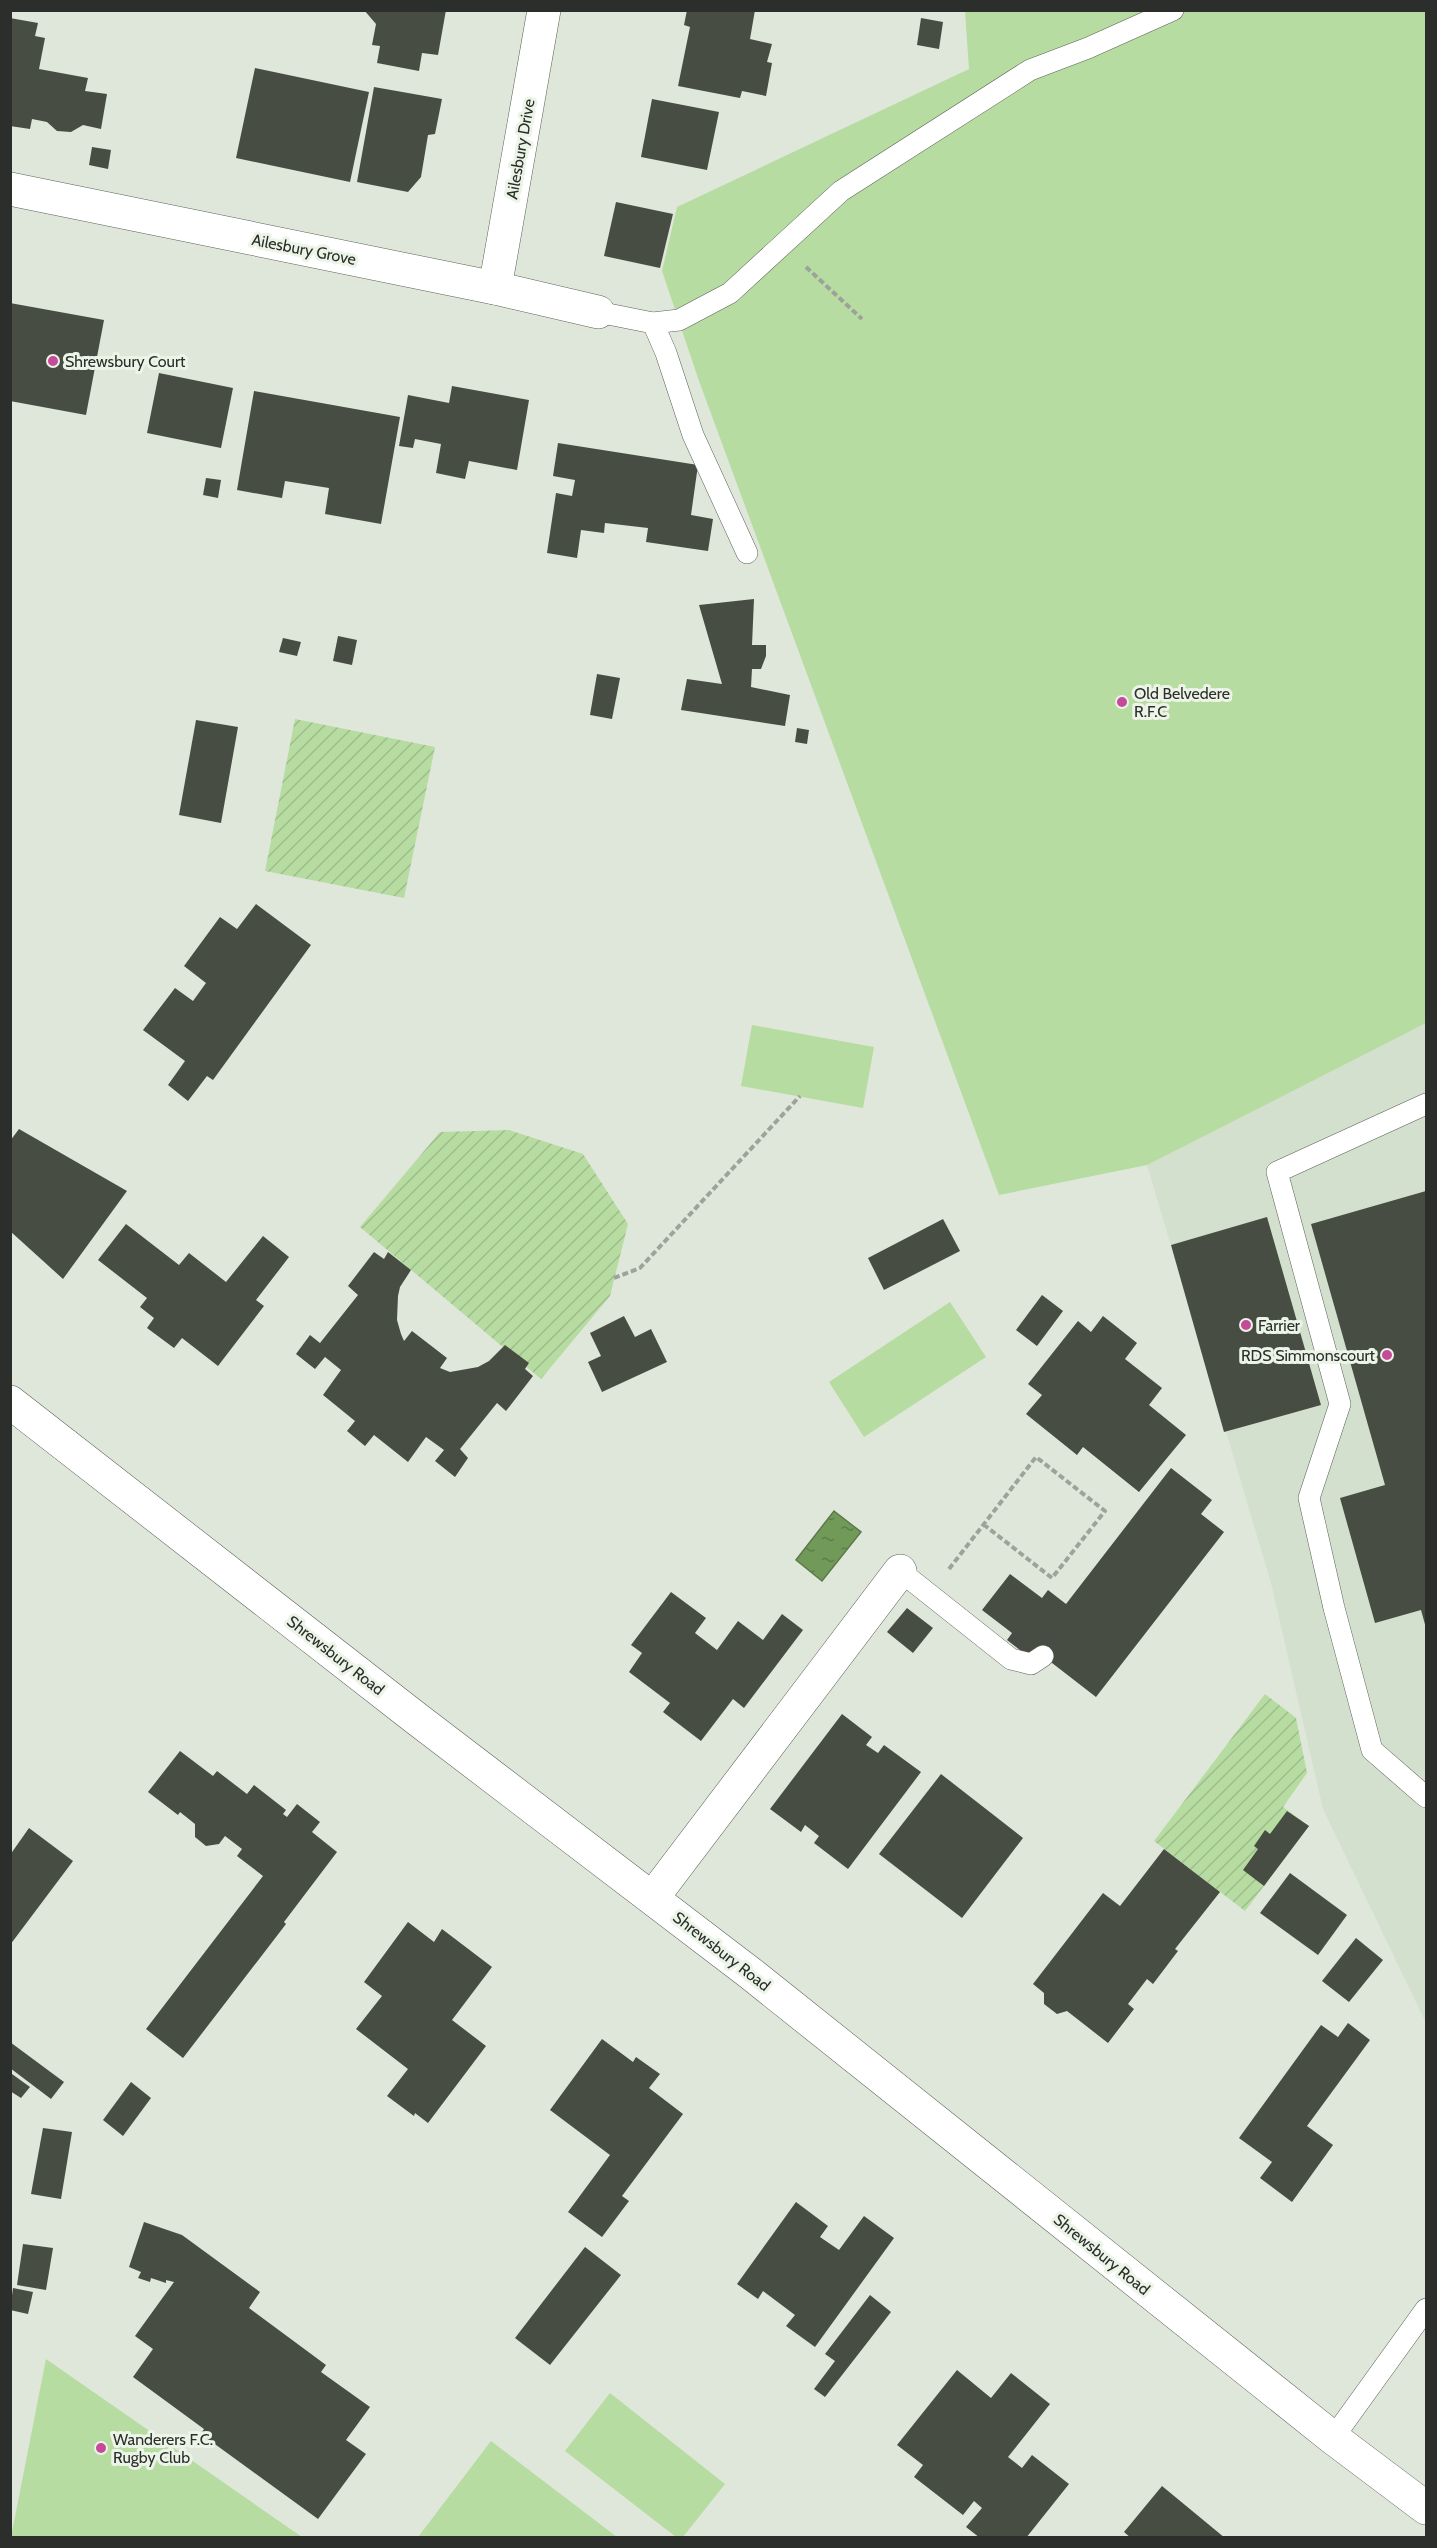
<svg xmlns="http://www.w3.org/2000/svg" width="1437" height="2548" viewBox="0 0 1437 2548" font-family="Cabin,sans-serif">
<defs>
<pattern id="garden-furrows" width="10" height="10" patternUnits="userSpaceOnUse" patternTransform="scale(1.5)"><rect width="10" height="10" fill="#b7dca1"/><path d="M-1 1l2-2M0 10L10 0M9 11l2-2" fill="none" stroke="#9ebd8b"/></pattern>
<pattern id="water-ripples" width="26" height="14" patternUnits="userSpaceOnUse" patternTransform="scale(1.5)"><rect width="26" height="14" fill="#719958"/><path d="M2 4q2-2 4 0t4 0M15 11q2-2 4 0t4 0" fill="none" stroke="#5d7d49"/></pattern>
</defs>
<rect width="100%" height="100%" fill="#dfe7db"/>
<path fill="#d3e0cd" d="M1426 1018V2023L1323 1809 1271 1583 1147 1165Z"/>
<g fill="#b7dca1">
<path d="M965 11H1426V1023L1147 1165 999 1195 699 381 662 271 677 207 969 69Z"/>
<path d="M752 1025 874 1047 863 1108 741 1086Z"/>
<path d="M950 1302 986 1357 864 1437 829 1382Z"/>
<path d="M46 2359 302 2537H11Z"/>
<path d="M610 2393 725 2484 683 2537H676L565 2451Z"/>
<path d="M491 2441 617 2537H418Z"/>
</g>
<g fill="url(#garden-furrows)">
<path d="M295 719 435 747 404 898 265 871Z"/>
<path d="M509 1130 583 1154 628 1224 610 1296 541 1379 360 1227 440 1132Z"/>
<path d="M1265 1694 1296 1718 1307 1773 1283 1807 1309 1826 1245 1911 1154 1841Z"/>
</g>
<path fill="url(#water-ripples)" stroke="#5c794a" stroke-width="1.5" d="M834 1511 861 1532 822 1581 796 1560Z"/>
<g fill="#474d43">
<path d="M364 10H446L438 55 422 53 419 71 377 63 380 46 372 45 376 24Z"/>
<path d="M687 10H755L750 39 772 44 767 62 772 63 766 96 742 91 740 98 678 86 690 27 684 25Z"/>
<path d="M10 18 38 23 35 36 45 38 39 69 88 78 85 91 107 94 101 129 83 125 71 132 57 131 47 122 32 119 30 129 10 126Z"/>
<path d="M921 18 943 22 939 49 917 45Z"/>
<path d="M255 68 369 92 350 182 236 158Z"/>
<path d="M374 87 442 99 435 134 428 135 421 177 408 192 357 182Z"/>
<path d="M652 99 719 112 707 170 641 157Z"/>
<path d="M92 147 111 150 108 169 89 165Z"/>
<path d="M616 202 673 214 660 268 604 256Z"/>
<path d="M10 303 104 320 86 415 10 401Z"/>
<path d="M159 373 233 388 221 448 147 433Z"/>
<path d="M452 386 529 400 517 470 469 461 465 479 436 473 441 444 415 439 413 448 399 446 408 395 449 403Z"/>
<path d="M254 391 400 417 381 524 325 514 329 488 285 481 282 498 237 490Z"/>
<path d="M558 443 698 465 691 515 713 519 708 551 646 542 648 528 605 523 604 533 581 530 577 558 547 553 556 493 572 496 575 480 553 476Z"/>
<path d="M206 478 221 480 218 498 203 495Z"/>
<path d="M754 599 752 645H766V656L761 669H752L751 687 790 695 785 726 681 710 687 679 722 684 699 605Z"/>
<path d="M338 636 357 640 352 665 333 661Z"/>
<path d="M283 638 301 642 297 656 279 652Z"/>
<path d="M597 674 620 678 612 719 590 715Z"/>
<path d="M196 720 238 727 221 823 179 815Z"/>
<path d="M797 728 809 730 807 744 795 742Z"/>
<path d="M256 904 311 945 213 1080 207 1076 188 1101 168 1085 185 1061 143 1030 175 988 193 1001 206 983 184 966 220 917 237 929Z"/>
<path d="M19 1129 127 1191 63 1279 10 1231V1141Z"/>
<path d="M1426 1191V1628L1421 1610 1375 1623 1340 1498 1385 1485 1311 1224Z"/>
<path d="M1267 1217 1321 1405 1224 1432 1171 1245Z"/>
<path d="M943 1219 960 1251 884 1290 868 1258Z"/>
<path d="M126 1224 179 1265 189 1253 226 1282 263 1236 289 1257 256 1300 264 1306 218 1366 182 1338 174 1348 147 1328 154 1318 140 1307 147 1298 98 1260Z"/>
<path d="M374 1252 384 1259 388 1252 411 1270 400 1287 398 1296 397 1320 401 1334 404 1341 412 1331 447 1358 440 1368 450 1372 478 1367 489 1361 505 1345 529 1363 525 1369 533 1376 506 1411 497 1403 460 1449 468 1458 455 1477 435 1461 444 1450 426 1437 408 1462 374 1435 365 1446 347 1431 355 1421 323 1395 341 1370 325 1357 315 1369 296 1354 310 1335 320 1343 358 1295 348 1286Z"/>
<path d="M1042 1295 1063 1311 1037 1346 1016 1330Z"/>
<path d="M624 1316 635 1337 651 1329 667 1362 602 1392 588 1362 601 1356 590 1333Z"/>
<path d="M1103 1316 1137 1343 1125 1359 1162 1388 1149 1405 1186 1435 1139 1492 1083 1447 1077 1455 1026 1414 1042 1395 1028 1384 1078 1321 1091 1332Z"/>
<path d="M1171 1468 1212 1500 1201 1514 1224 1532 1096 1697 1043 1656 1033 1660 1007 1640 1012 1633 982 1610 1010 1574 1042 1598 1048 1590 1066 1604Z"/>
<path d="M671 1592 706 1618 695 1633 717 1650 738 1621 763 1640 782 1614 803 1630 744 1708 733 1699 701 1741 663 1712 670 1703 629 1672 642 1653 631 1645Z"/>
<path d="M907 1608 933 1628 913 1653 887 1632Z"/>
<path d="M842 1714 872 1737 866 1745 878 1753 884 1745 921 1772 848 1869 814 1843 819 1836 805 1825 801 1832 770 1809Z"/>
<path d="M180 1751 213 1776 217 1771 247 1794 254 1785 286 1810 283 1814 287 1817 297 1804 320 1822 312 1832 337 1852 284 1922 286 1924 183 2058 146 2029 263 1876 237 1856 242 1849 225 1836 219 1844 206 1846 195 1837V1824L180 1812 178 1815 148 1792Z"/>
<path d="M941 1774 1023 1838 962 1918 879 1854Z"/>
<path d="M1287 1811 1309 1826 1264 1886 1243 1870 1258 1849 1254 1846 1265 1830 1270 1834Z"/>
<path d="M29 1828 73 1861 10 1945V1855Z"/>
<path d="M1164 1849 1220 1892 1175 1949 1178 1951 1153 1984 1147 1979 1128 2004 1134 2009 1108 2043 1067 2011 1057 2014 1044 2004V1993L1033 1984 1103 1893 1120 1906Z"/>
<path d="M1290 1873 1347 1915 1318 1955 1260 1913Z"/>
<path d="M408 1922 434 1942 442 1929 492 1967 452 2020 486 2046 428 2123 415 2113 414 2116 387 2096 408 2069 356 2029 382 1996 364 1982Z"/>
<path d="M1356 1938 1383 1960 1349 2002 1322 1981Z"/>
<path d="M1348 2023 1370 2040 1307 2126 1333 2145 1292 2202 1260 2178 1272 2162 1239 2138 1321 2025 1338 2037Z"/>
<path d="M602 2039 633 2062 636 2057 660 2074 649 2088 683 2114 622 2196 629 2201 602 2237 568 2212 610 2155 550 2110Z"/>
<path d="M10 2042 64 2082 51 2099 10 2068Z"/>
<path d="M12 2074 30 2087 21 2098 10 2091Z"/>
<path d="M131 2082 151 2098 123 2136 103 2120Z"/>
<path d="M43 2128 72 2132 61 2199 31 2194Z"/>
<path d="M796 2202 828 2226 820 2237 839 2250 864 2216 894 2238 815 2347 786 2326 795 2315 763 2291 758 2299 737 2284Z"/>
<path d="M144 2222 182 2235 260 2292 249 2308 326 2365 321 2372 370 2407 346 2440 366 2454 318 2519 201 2434 204 2429 133 2377 153 2349 135 2336 174 2282 166 2280V2283L151 2278 150 2282 138 2278 141 2272 129 2267Z"/>
<path d="M23 2244 53 2248 46 2290 17 2285Z"/>
<path d="M585 2247 621 2275 550 2365 515 2338Z"/>
<path d="M13 2288 33 2292 28 2314 10 2310Z"/>
<path d="M870 2295 891 2312 825 2397 814 2389 835 2361 825 2354Z"/>
<path d="M957 2370 991 2398 1011 2373 1050 2404 1008 2457 1022 2468 1032 2455 1069 2484 1026 2538H980L966 2527 982 2508 974 2501 963 2515 914 2477 923 2465 897 2445Z"/>
<path d="M1162 2486 1225 2538H1131L1124 2532Z"/>
</g>
<g fill="none" stroke-linecap="round" stroke-linejoin="round">
<defs>
<g id="lane">
<path d="M598 312 653 323 679 320 730 293 841 191 1030 70 1088 48 1173 10"/>
<path d="M653 323 666 353 693 435 747 553"/>
<path d="M1426 1104 1277 1172 1340 1404 1309 1498 1334 1608 1372 1750 1426 1797"/>
<path d="M900 1571 1011 1659 1031 1664 1043 1656"/>
<path d="M1333 2438 1426 2309"/>
</g>
<g id="street">
<path d="M10 189 495 288 598 312"/>
<path d="M495 288 544 10"/>
<path d="M10 1402 417 1719 750 1973 1333 2438 1426 2508"/>
<path d="M653 1897 900 1571"/>
</g>
</defs>
<use href="#lane" stroke="#5b6257" stroke-width="22"/>
<use href="#street" stroke="#5b6257" stroke-width="34"/>
<g stroke="#9da39a" stroke-width="4" stroke-dasharray="6 3" stroke-linecap="butt">
<path d="M806 267 862 319"/>
<path d="M614 1278 640 1268 800 1096"/>
<path d="M949 1569 1036 1457 1105 1511 1052 1578 983 1524"/>
</g>
<use href="#lane" stroke="#fff" stroke-width="21"/>
<use href="#street" stroke="#fff" stroke-width="33"/>
</g>
<g fill="#c64a9a" stroke="#ecf4e8" stroke-width="2">
<circle cx="53" cy="361" r="6"/>
<circle cx="1122" cy="702" r="6"/>
<circle cx="1246" cy="1325" r="6"/>
<circle cx="1387" cy="1355" r="6"/>
<circle cx="101" cy="2448" r="6"/>
</g>
<g text-anchor="middle" stroke-width="6" stroke-linejoin="round" paint-order="stroke">
<g font-size="16" fill="#2b2e2a" stroke="#ecf4e8">
<text transform="translate(520 149) rotate(-80)" y="6">Ailesbury Drive</text>
<text transform="translate(304 249) rotate(11)" y="6">Ailesbury Grove</text>
<text transform="translate(336 1655) rotate(38)" y="6">Shrewsbury Road</text>
<text transform="translate(722 1951) rotate(38)" y="6">Shrewsbury Road</text>
<text transform="translate(1102 2254) rotate(39)" y="6">Shrewsbury Road</text>
</g>
<g font-size="16" fill="#2b2e2a" stroke="#ecf4e8" text-anchor="start">
<text x="65" y="367">Shrewsbury Court</text>
<text x="1134" y="699">Old Belvedere<tspan x="1134" dy="18">R.F.C</tspan></text>
<text x="1258" y="1331">Farrier</text>
<text x="1375" y="1361" text-anchor="end">RDS Simmonscourt</text>
<text x="113" y="2445">Wanderers F.C.<tspan x="113" dy="18">Rugby Club</tspan></text>
</g>
</g>
<rect width="1437" height="2548" fill="none" stroke="#2b2e2a" stroke-width="24"/>
</svg>
